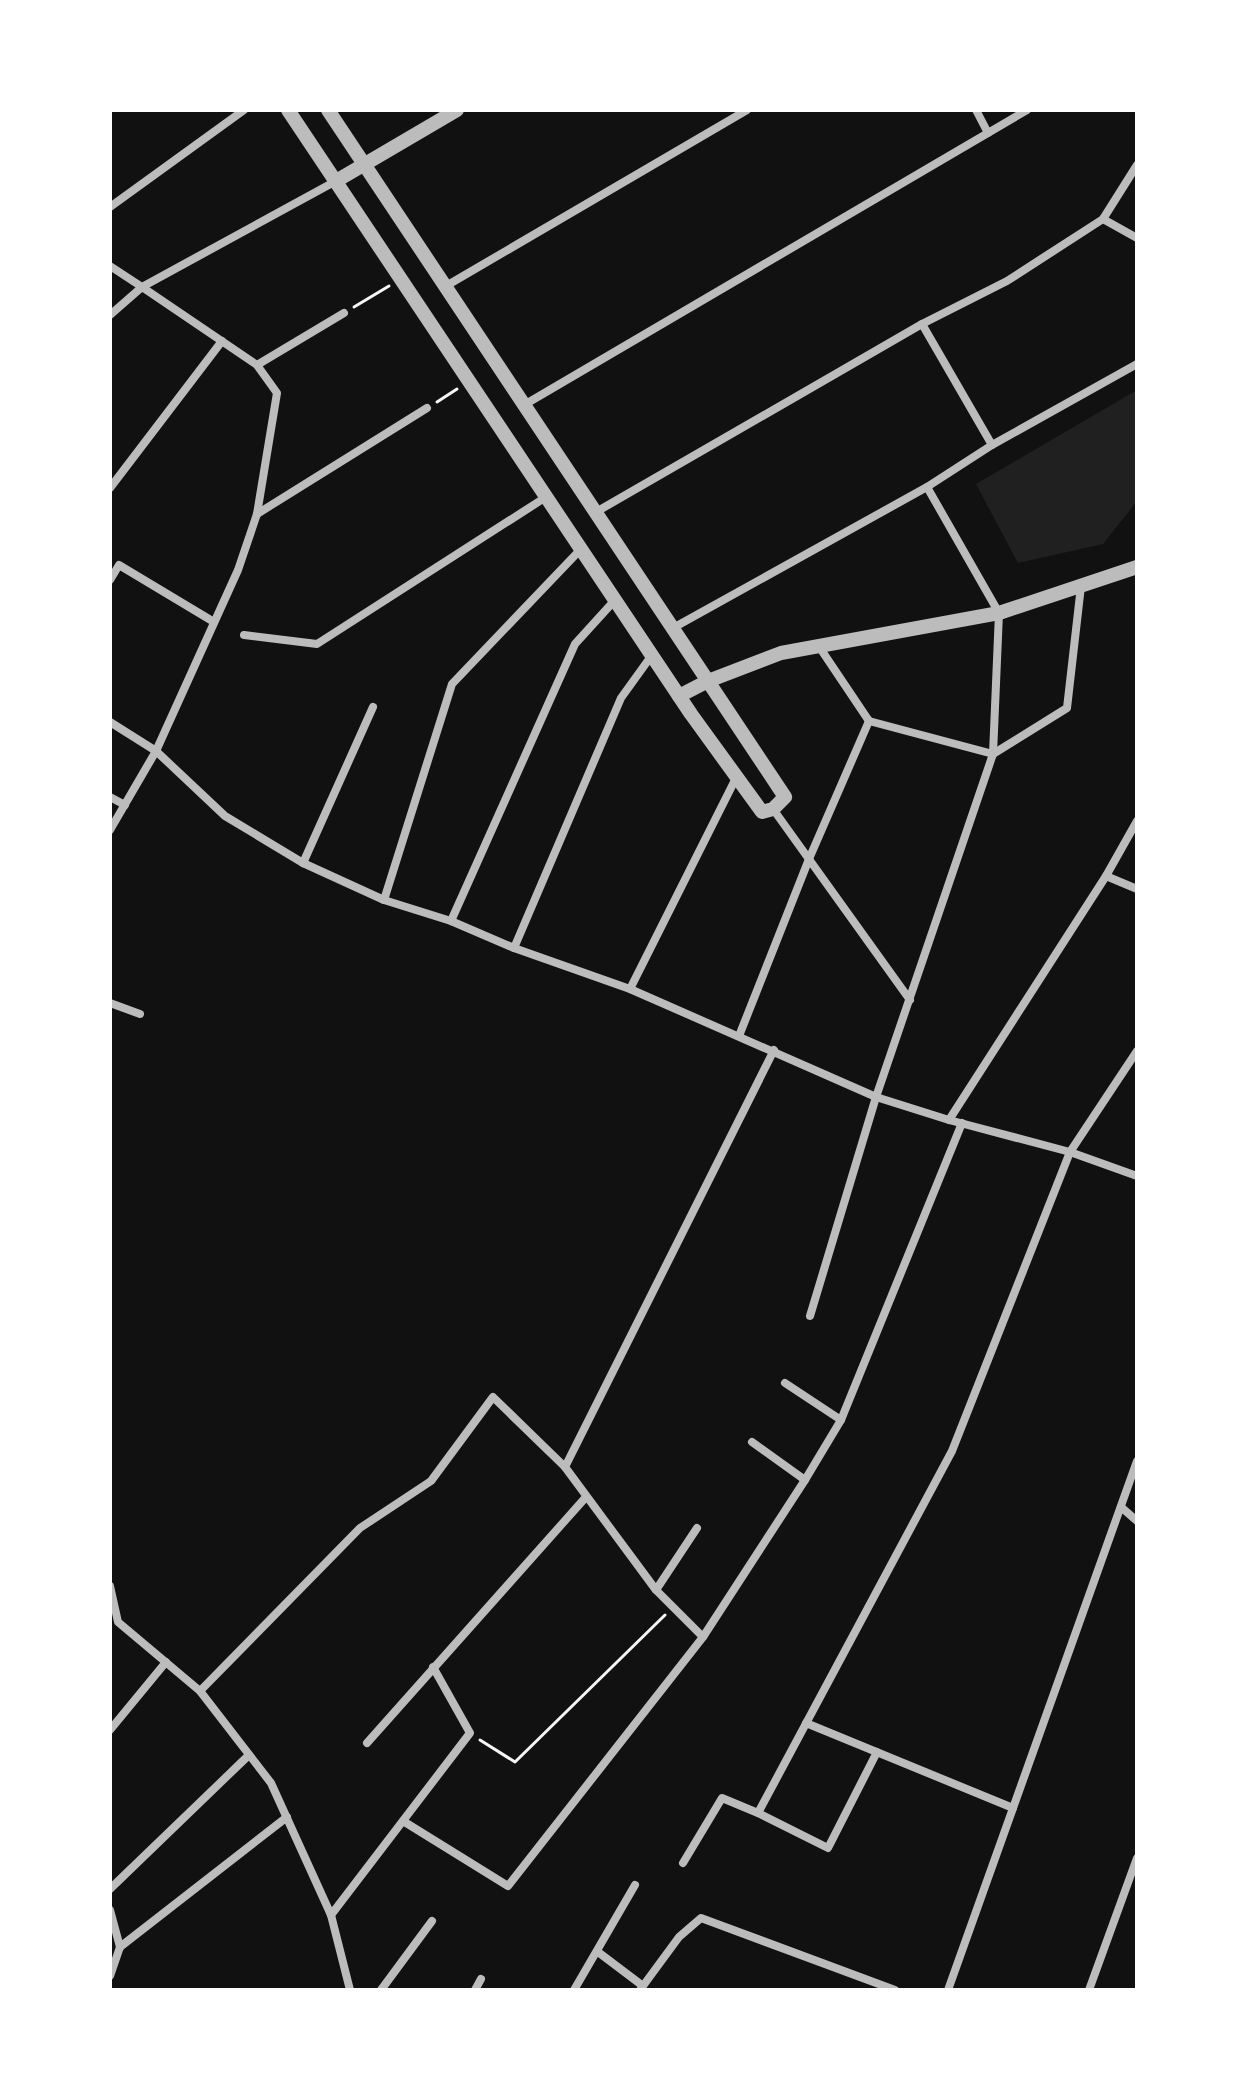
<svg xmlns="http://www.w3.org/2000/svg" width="1247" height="2100" viewBox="0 0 1247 2100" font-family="Lato,sans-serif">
<rect width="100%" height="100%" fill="#111"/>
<path fill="#202020" d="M1137 390V501L1103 544 1018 563 976 484Z"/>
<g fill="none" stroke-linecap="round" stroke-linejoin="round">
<g stroke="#f5f5f5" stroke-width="3">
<path d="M354 307 389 286"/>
<path d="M437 402 457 389"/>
<path d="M480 1740 515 1762 665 1615"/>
</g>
<g stroke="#bcbcbc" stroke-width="8">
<path d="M976 110 988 133"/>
<path d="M110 207 244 110"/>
<path d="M1103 219 1137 238"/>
<path d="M110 266 142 287 336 181"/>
<path d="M446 286 747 110"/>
<path d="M110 315 142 287 257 365 277 393 257 514 238 570 156 751 110 830"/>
<path d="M922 324 992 445"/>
<path d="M257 365 344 313"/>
<path d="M524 405 1027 110"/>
<path d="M110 488 222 341"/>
<path d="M596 512 922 324 1007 281 1103 219 1137 165"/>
<path d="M257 514 427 408"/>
<path d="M110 580 119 565 214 622"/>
<path d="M673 628 927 487 992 445 1137 364"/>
<path d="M244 635 317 644 546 497"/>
<path d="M818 645 869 721"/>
<path d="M869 721 993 754 1067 708 1081 586"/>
<path d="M110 722 156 751 225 816 303 863 384 900 451 921 514 948 630 989 876 1097 949 1120 1070 1152 1137 1176"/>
<path d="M110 797 125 805"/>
<path d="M773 809 910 1000"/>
<path d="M303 863 373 707"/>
<path d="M1106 876 1137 889"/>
<path d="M384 900 452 684 581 549"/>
<path d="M451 921 575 644 615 600"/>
<path d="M514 948 621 698 652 655"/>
<path d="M630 989 737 776"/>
<path d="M110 1003 140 1014"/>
<path d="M739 1036 809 859 869 721"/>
<path d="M949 1120 1106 876 1137 821"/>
<path d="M810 1316 876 1097 993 754 999 613 927 487"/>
<path d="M785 1383 841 1420"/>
<path d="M752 1442 805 1480"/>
<path d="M565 1467 774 1050"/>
<path d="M1121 1507 1137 1521"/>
<path d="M110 1586 118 1622 200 1691 271 1783 331 1915 350 1990"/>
<path d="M656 1590 697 1528"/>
<path d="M200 1691 360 1528 431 1481 493 1397 565 1467 656 1590 703 1637"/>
<path d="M806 1723 1013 1808"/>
<path d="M110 1730 166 1662"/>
<path d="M367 1743 586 1497"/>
<path d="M758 1813 828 1848 877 1752"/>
<path d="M403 1821 508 1886 703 1637 805 1480 841 1420 962 1123"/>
<path d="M683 1863 722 1798 758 1813 952 1451 1070 1152 1137 1051"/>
<path d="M110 1889 249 1755"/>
<path d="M110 1910 120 1947"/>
<path d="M331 1915 470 1733 433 1667"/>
<path d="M598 1952 643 1986"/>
<path d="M110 1976 120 1947 287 1817"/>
<path d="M381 1990 432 1921"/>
<path d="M475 1990 481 1979"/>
<path d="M574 1990 635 1885"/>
<path d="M640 1990 679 1937 701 1918 895 1990"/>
<path d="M948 1990 1137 1461"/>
<path d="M1089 1990 1137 1858"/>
</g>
<g stroke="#bcbcbc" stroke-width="14">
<path d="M288 110 691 714 762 812 773 809 785 797 328 110"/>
<path d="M336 181 457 110"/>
<path d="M679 696 708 681 781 653 999 613 1137 567"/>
</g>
</g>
<rect width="1247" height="2100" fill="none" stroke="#ffffff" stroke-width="224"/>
</svg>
